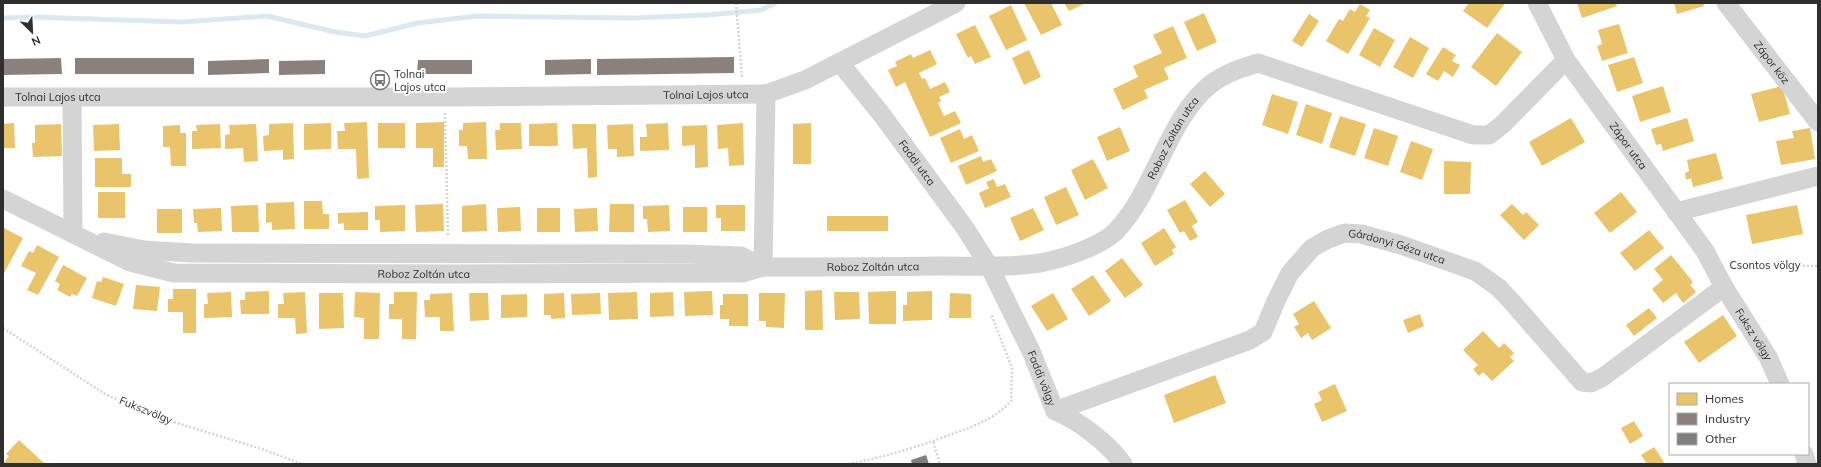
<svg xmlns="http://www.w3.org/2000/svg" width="1821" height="467" viewBox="0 0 1821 467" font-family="Mulish,sans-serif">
<rect width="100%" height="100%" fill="#fff"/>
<g fill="#e9c46a">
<path d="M1024 3H1051L1062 25 1041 35Z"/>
<path d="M1064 3H1086L1069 11Z"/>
<path d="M1469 3H1505L1487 28 1463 11Z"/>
<path d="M1577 3H1616L1617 6 1582 18Z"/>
<path d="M1674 3H1703L1704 6 1677 14Z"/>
<path d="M1360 4 1370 10 1366 16 1370 18 1348 54 1326 41 1339 19 1343 21 1350 9 1355 12Z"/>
<path d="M1011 5 1027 40 1006 50 989 16Z"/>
<path d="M1204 13 1217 42 1197 51 1184 22Z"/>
<path d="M1309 14 1319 21 1302 47 1292 41Z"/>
<path d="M1619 24 1628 53 1602 61 1597 46 1602 44 1598 30Z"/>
<path d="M975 25 991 57 975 64 971 56 968 58 956 34Z"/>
<path d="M1173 26 1187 58 1164 68 1169 79 1144 90 1148 98 1123 110 1113 89 1138 77 1133 66 1162 53 1153 35Z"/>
<path d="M1374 28 1395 40 1380 67 1359 55Z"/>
<path d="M1497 33 1522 52 1496 86 1471 67Z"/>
<path d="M1410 37 1429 48 1413 78 1393 67Z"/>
<path d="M1443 47 1456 55 1452 61 1460 65 1453 77 1444 71 1438 81 1426 74Z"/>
<path d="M930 50 937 64 919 73 922 79 925 78 930 89 945 82 950 92 939 97 941 101 938 103 944 116 955 111 961 123 930 137 905 82 896 87 888 70 897 66 895 62 911 54 913 58Z"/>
<path d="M1029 50 1041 77 1024 85 1012 58Z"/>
<path d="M1634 57 1643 83 1617 92 1608 65Z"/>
<path d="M1663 86 1671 112 1640 122 1632 96Z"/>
<path d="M1782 86 1790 114 1759 122 1751 94Z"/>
<path d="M1272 94 1298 102 1288 134 1262 125Z"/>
<path d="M1306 104 1332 113 1322 144 1296 135Z"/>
<path d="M1340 116 1366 124 1355 156 1329 147Z"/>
<path d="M1571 118 1585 142 1542 166 1529 142Z"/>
<path d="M1687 118 1694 141 1663 151 1661 144 1656 145 1651 129Z"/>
<path d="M367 122 369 178 357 179 356 149H338L337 131H345L344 123Z"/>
<path d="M444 122V167H433V148H416V123Z"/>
<path d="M486 122 487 159H468L467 146H459V130H463V123Z"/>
<path d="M14 123 15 148H3V124Z"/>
<path d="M293 123 294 159 283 160V150L264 151 263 136 269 135V124Z"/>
<path d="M331 123V149L304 150V124Z"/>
<rect x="378" y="123" width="27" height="25"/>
<path d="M500 123H521L522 149 496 150 495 130H500Z"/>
<path d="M557 123 558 146H529V124Z"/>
<path d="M668 123 669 150 640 151V137H647L646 124Z"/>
<path d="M743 123 744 165 729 166 728 148 718 149 717 125Z"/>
<path d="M811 123V164H793V124Z"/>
<path d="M61 124 62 156 33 157 32 143H35V125Z"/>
<path d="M119 124 120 150 94 151 93 125Z"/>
<path d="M220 124 221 148 192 149V131H197L196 125Z"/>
<path d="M256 124 258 161 244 162 243 148 225 149V135L230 134 229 125Z"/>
<path d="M572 124H596L597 177 588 178 587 148 573 149Z"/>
<path d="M633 124 634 156 617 157V149H608L607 125Z"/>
<path d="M180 125V133H186V166H171L170 147H163V126Z"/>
<path d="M707 125 708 167 695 168V145L682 146V126Z"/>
<path d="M1120 127 1130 151 1107 161 1097 137Z"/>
<path d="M1374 128 1398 136 1388 166 1364 158Z"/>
<path d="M1810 128 1815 159 1781 165 1776 141 1794 138 1792 131Z"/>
<path d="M960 129 964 139 972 135 979 151 951 163 940 138Z"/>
<path d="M1411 141 1433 149 1422 180 1400 172Z"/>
<path d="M1716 153 1723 179 1693 187 1691 178 1686 180 1685 173 1689 171 1687 160Z"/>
<path d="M981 156 983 162 991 159 997 171 966 185 958 166Z"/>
<path d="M95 158H122V174H131V187H95Z"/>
<path d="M1093 159 1108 188 1085 200 1071 170Z"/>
<path d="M1444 161 1471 162 1470 194H1444Z"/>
<path d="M1205 171 1225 194 1210 207 1190 184Z"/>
<path d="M994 179 997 187 1005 184 1011 197 985 208 979 193 989 188 986 182Z"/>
<path d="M1066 187 1079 215 1056 225 1044 197Z"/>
<rect x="98" y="192" width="27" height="26"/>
<path d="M1621 192 1637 212 1610 233 1594 213Z"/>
<path d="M1185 200 1198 222 1192 226 1198 237 1190 241 1184 231 1180 233 1167 210Z"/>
<path d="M304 201H322L323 214H329V229H304Z"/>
<path d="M294 202 295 229 272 230V222L266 223V203Z"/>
<path d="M443 204 444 231 416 232 415 205Z"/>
<path d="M486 204 487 231 462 232V206Z"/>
<path d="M610 204H634V232H609Z"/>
<path d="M1512 204 1523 215 1526 212 1539 225 1524 240 1500 215Z"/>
<path d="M258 205 259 232H232L231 206Z"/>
<path d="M405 205V231L380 232V220H375V206Z"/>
<path d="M669 205 670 231 648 232 647 219H643V206Z"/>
<path d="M716 205H745V231H721V218H716Z"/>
<path d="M1797 205 1803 234 1752 244 1746 215Z"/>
<path d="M520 207 521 231 498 232 497 208Z"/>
<rect x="683" y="207" width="24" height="25"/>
<path d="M221 208 222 231 198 232 197 223H194L193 209Z"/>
<rect x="537" y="208" width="23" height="24"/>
<path d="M597 208 598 231 575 232 574 209Z"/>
<path d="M1033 208 1044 230 1020 241 1010 218Z"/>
<rect x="157" y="209" width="25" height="24"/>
<path d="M368 212V230H344V223L338 224V213Z"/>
<rect x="827" y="216" width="61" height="15"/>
<path d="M4 228 23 238 3 275V229Z"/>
<path d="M1164 228 1176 247 1172 250 1174 254 1155 266 1141 243Z"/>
<path d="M1649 230 1664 248 1635 271 1620 253Z"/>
<path d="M37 245 59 257 38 295 27 290 36 273 21 266 29 251 33 253Z"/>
<path d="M1671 255 1693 282 1690 285 1696 292 1683 303 1676 293 1663 303 1652 289 1663 280 1654 269Z"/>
<path d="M1122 258 1143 285 1125 298 1105 271Z"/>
<path d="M63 265 87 278 77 296 72 294 70 297 57 290 60 284 55 281Z"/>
<path d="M1093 275 1111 301 1089 316 1071 289Z"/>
<path d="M103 277 124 284 116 306 92 298 97 281 101 282Z"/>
<path d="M136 285 160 287 157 311 133 309Z"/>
<path d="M173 289H196V333H183V312H168V299H173Z"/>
<path d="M822 290 823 330H805V291Z"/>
<path d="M269 291V314H241L240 300H245V292Z"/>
<path d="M712 291 713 315 685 316 684 292Z"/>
<path d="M896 291V324H869L868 292Z"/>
<path d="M932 291V320L903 321V305H907V292Z"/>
<path d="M231 292 232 317 204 318V304H208L207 293Z"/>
<path d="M305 292 307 333 296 334 295 318H278V304H284L283 293Z"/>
<path d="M355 292 380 293 379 339H364V318L354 317Z"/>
<path d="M394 292H417L416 339H402V319H389V304H394Z"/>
<path d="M637 292 638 319 609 320 608 293Z"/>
<path d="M673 292 674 316 650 317V293Z"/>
<path d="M834 292H859L860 319 835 320Z"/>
<path d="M319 293H343L344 328 319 329Z"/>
<path d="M452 293 454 331H440V317H425L424 300H430V294Z"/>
<path d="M469 293H488L489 320 470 321Z"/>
<path d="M564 293 565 318 551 319V315H544V294Z"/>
<path d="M600 293 601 314 572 315 571 294Z"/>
<path d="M759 293H785L784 328 766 327V321H759Z"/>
<path d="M950 293 971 294V318H949Z"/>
<path d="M1053 293 1068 319 1047 331 1031 306Z"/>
<path d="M527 294V317L501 318V295Z"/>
<path d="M723 294H748V326H729V319H720V305H723Z"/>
<path d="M1314 301 1331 328 1312 340 1308 333 1301 338 1294 327 1299 324 1293 314Z"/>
<path d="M1649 308 1657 318 1634 336 1626 325Z"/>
<path d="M1420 314 1424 326 1408 333 1403 320Z"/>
<path d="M1723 315 1737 336 1699 363 1684 342Z"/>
<path d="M1483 331 1499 348 1504 343 1514 353 1510 357 1514 361 1492 381 1483 372 1479 376 1473 369 1478 365 1463 350Z"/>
<path d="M1215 375 1226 403 1174 423 1164 395Z"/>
<path d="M1335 384 1347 411 1322 422 1314 404 1322 400 1318 392Z"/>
<path d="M1634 421 1643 436 1630 444 1621 428Z"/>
<path d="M19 440 45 464H3L9 456 6 454Z"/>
<path d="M1654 447 1664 462 1660 464H1647L1641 455Z"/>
</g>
<g fill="#8a817c">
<path d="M734 57V73L597 75V59Z"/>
<path d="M61 58 62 74 3 75V59Z"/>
<rect x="75" y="58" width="119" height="16"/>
<path d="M269 59V73L208 75V61Z"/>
<path d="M591 59V74L545 75V60Z"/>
<path d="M325 60V74L279 75V61Z"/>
<path d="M418 60H472V74H417Z"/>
</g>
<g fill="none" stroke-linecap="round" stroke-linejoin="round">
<path stroke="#dbe8f0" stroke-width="5" d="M3 18 33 17 182 22 267 16 335 32 365 36 418 23 477 16 633 18 708 15 761 10 775 3"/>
</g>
<path fill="#7f7f7f" d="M926 455 929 464H912L911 460Z"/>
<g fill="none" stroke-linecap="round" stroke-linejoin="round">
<g stroke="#d4d4d4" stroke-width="2.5" stroke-dasharray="2 2" stroke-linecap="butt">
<path d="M736 3 742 78"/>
<path d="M445 113 448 236"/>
<path d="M1731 265 1818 266"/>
<path d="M3 328 105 394 164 419 262 449 302 464"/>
<path d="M933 442 940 464"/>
<path d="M848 464C884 457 918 447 952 434 974 426 995 419 1011 401L1012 368 991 314"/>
</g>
<g stroke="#d4d4d4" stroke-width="19">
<path id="s1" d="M1537 3 1566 60 1705 251 1724 287 1768 357 1780 384"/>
<path id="s2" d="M1726 3 1818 122"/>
<path id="s3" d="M840 63 882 115 965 228 989 266 1031 351 1055 411C1078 420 1108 443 1123 464"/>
<path id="s4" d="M3 97H444L766 94 805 80 956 3"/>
<path d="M72 97 73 234"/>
<path id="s5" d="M3 199 130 262 174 273 449 274 743 273 763 267C821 267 880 267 938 266 970 266 1009 268 1040 263 1062 259 1103 246 1117 230 1156 188 1168 118 1211 84 1225 73 1242 68 1258 63L1473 135H1489L1502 125 1566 60"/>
<path d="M1676 212 1818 176"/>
<path d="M104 242 144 250 192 253 686 254 741 256 763 267"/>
<path d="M763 267 766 94"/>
<path id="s6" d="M1055 411 1250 340 1263 332 1276 301 1290 273 1312 248 1328 239 1345 233 1361 234 1401 245 1475 271 1499 288 1512 302 1582 382 1591 383 1603 377 1724 287"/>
<path d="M1804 454 1807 464"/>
</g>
</g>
<defs>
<symbol id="bus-ring" viewBox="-11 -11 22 22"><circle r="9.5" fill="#fff" stroke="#787878" stroke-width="1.5"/><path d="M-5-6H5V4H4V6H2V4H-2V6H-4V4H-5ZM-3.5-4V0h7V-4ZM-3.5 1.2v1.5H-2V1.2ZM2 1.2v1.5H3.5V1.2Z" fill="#787878"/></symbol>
</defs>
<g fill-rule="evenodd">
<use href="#bus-ring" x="369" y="69" width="22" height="22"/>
</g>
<g text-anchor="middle" stroke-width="4" stroke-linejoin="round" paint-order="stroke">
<g font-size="11" fill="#2f2f2f" stroke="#fff">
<text dy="4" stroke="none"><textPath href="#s2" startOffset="75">Zápor köz</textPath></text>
<text dy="4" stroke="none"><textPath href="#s4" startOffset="703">Tolnai Lajos utca</textPath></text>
<text dy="4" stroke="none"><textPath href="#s4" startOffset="55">Tolnai Lajos utca</textPath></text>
<text dy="4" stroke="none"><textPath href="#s5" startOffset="1247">Roboz Zoltán utca</textPath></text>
<text dy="4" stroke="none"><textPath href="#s1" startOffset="170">Zápor utca</textPath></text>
<text dy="4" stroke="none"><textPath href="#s3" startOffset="126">Faddi utca</textPath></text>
<text dy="4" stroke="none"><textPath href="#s6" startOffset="411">Gárdonyi Géza utca</textPath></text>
<text x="1765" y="269">Csontos völgy</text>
<text dy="4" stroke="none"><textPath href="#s5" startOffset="887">Roboz Zoltán utca</textPath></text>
<text dy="4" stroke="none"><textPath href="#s5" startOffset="437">Roboz Zoltán utca</textPath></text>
<text dy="4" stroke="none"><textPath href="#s1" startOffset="397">Fuksz völgy</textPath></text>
<text dy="4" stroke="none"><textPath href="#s3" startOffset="376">Faddi völgy</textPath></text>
<text transform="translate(146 410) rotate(22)" y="4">Fukszvölgy</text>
</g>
<g font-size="11" fill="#2f2f2f" stroke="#fff" text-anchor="start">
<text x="394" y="78">Tolnai<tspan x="394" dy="13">Lajos utca</tspan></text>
</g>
</g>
<rect width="1821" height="467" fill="none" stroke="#2f2f2f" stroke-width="8"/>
<rect x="1669" y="383" width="140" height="72" fill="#ffffff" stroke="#acacac"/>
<rect x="1677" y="393" width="20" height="12" fill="#e9c46a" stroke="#acacac"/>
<text x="1705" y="403" font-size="12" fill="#2f2f2f">Homes</text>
<rect x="1677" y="413" width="20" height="12" fill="#8a817c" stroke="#acacac"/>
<text x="1705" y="423" font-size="12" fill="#2f2f2f">Industry</text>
<rect x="1677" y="433" width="20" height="12" fill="#7f7f7f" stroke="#acacac"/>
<text x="1705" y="443" font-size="12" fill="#2f2f2f">Other</text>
<g transform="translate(32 32) rotate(156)" stroke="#ffffff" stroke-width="3" paint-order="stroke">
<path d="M0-3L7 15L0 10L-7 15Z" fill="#2f2f2f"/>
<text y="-6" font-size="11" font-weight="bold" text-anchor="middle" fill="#2f2f2f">N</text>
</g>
</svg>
